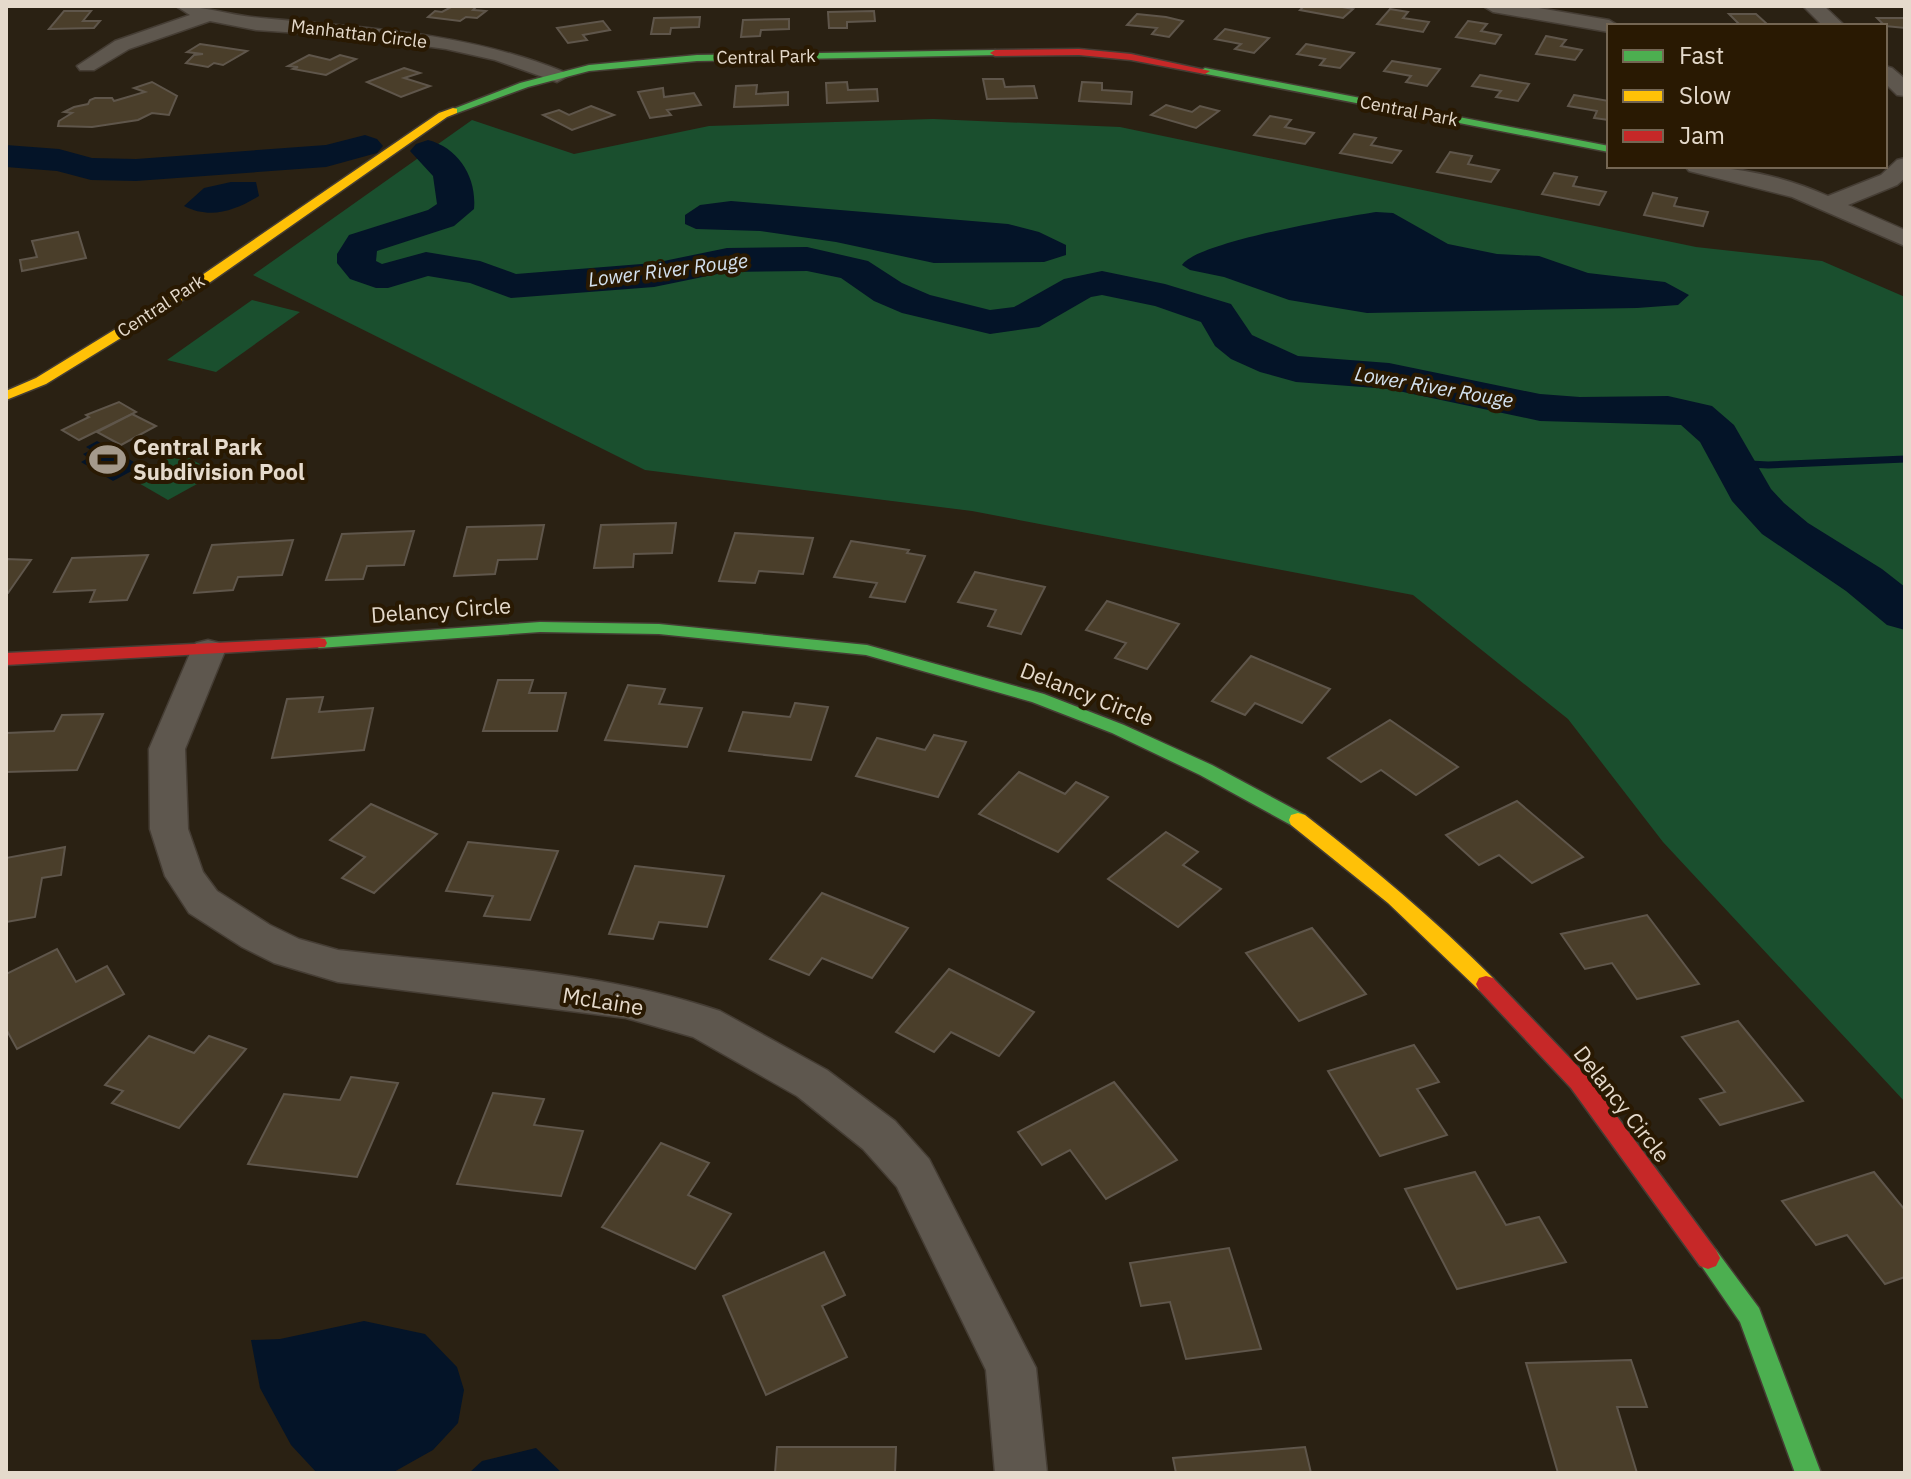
<svg xmlns="http://www.w3.org/2000/svg" width="1911" height="1479" viewBox="0 0 1911 1479" font-family="'IBM Plex Sans',sans-serif">
<rect width="100%" height="100%" fill="#2a2113"/>
<g fill="#1a4f2e">
<path d="M933 119 1120 127 1696 247 1822 261 1905 297V1102L1663 842 1568 719 1413 595 972 511 645 470 253 275 472 120 574 154 709 126Z"/>
<path d="M252 300 300 312 216 372 167 360Z"/>
<path d="M179 453 217 473 168 500 130 478Z"/>
</g>
<g fill="#041428">
<path d="M231 182H256L259 196C236 210 211 220 184 206L204 188Z"/>
<path d="M731 201 1008 224 1039 232 1066 245V255L1044 262 934 263 836 242 760 231 696 229 685 224V215L700 205Z"/>
<path d="M1376 212 1393 213 1448 244 1497 254 1539 256 1588 273 1665 282 1689 295 1678 305 1637 308 1367 313 1289 300 1224 277 1190 270 1182 265C1196 242 1344 217 1376 212Z"/>
<path d="M97 441 141 466 113 481 81 462 88 458 83 454 91 450 86 447Z"/>
<path d="M364 1321 425 1334 457 1367 464 1390 458 1423 433 1450 392 1473H317L291 1445 260 1388 251 1340 280 1339Z"/>
<path d="M536 1448 562 1473H469L482 1461Z"/>
</g>
<g fill="none" stroke-linecap="round" stroke-linejoin="round">
<path stroke="#041428" stroke-width="7" d="M1732 463 1768 465 1905 459"/>
<g fill="#041428" fill-rule="evenodd">
<path d="M365 135 377 139 383 146 377 153 326 167 136 181 91 180 57 171 6 167V145L59 149 92 158 136 159 326 145Z"/>
<path d="M428 140C459 148 477 178 474 209L454 226 377 251 376 261 382 264 426 252 480 261 516 274 654 263 727 248 807 247 868 261 902 283 930 295 990 310 1014 307 1064 279 1102 271 1165 284 1231 304 1252 335 1298 356 1389 363 1540 394 1580 397 1668 396 1712 406 1734 425 1771 489 1784 503 1808 523 1882 569 1905 587V630L1887 625 1846 591 1762 534 1732 501 1700 442 1681 425 1540 421 1389 389 1296 382 1260 372 1231 359 1215 346 1201 322 1155 306 1102 295 1091 297 1039 327 990 334 902 313 874 301 841 278 807 271 727 272 654 287 511 298 470 283 428 276 388 288H376L350 279 337 263V254L349 235 428 210 437 204 433 176 410 151 416 144Z"/>
</g>
</g>
<g fill="#4a3e2a" stroke="#5f564b" stroke-width="2">
<path d="M453 6 476 7 473 10 486 11 477 18 466 17 460 21 428 17 435 11 442 12Z"/>
<path d="M1304 6H1337L1353 9 1343 18 1300 10Z"/>
<path d="M1390 9 1408 12 1403 18 1429 22 1423 32 1377 24Z"/>
<path d="M64 11H91L83 21H100L94 28 49 29Z"/>
<path d="M874 11 875 21 847 22V28H829L828 12Z"/>
<path d="M1137 14 1166 17 1183 21 1169 37 1152 34 1157 28 1127 25Z"/>
<path d="M1729 14H1756L1767 24 1785 26H1741Z"/>
<path d="M700 17 699 27 671 28 670 34H651L654 18Z"/>
<path d="M1877 18H1905V28L1885 26Z"/>
<path d="M789 19V29L761 30 760 36 741 37 743 20Z"/>
<path d="M603 21 610 30 583 35 587 40 568 43 557 28Z"/>
<path d="M1468 21 1487 24 1481 31 1501 35 1495 44 1456 37Z"/>
<path d="M1225 29 1269 38 1254 53 1235 49 1241 44 1215 39Z"/>
<path d="M1546 36 1566 40 1561 46 1582 50 1575 60 1536 54Z"/>
<path d="M200 44 247 51 223 65 214 63 208 67 186 63 194 55 203 54 187 52Z"/>
<path d="M1306 44 1354 53 1340 68 1320 65 1325 59 1297 54Z"/>
<path d="M309 55 330 60 340 55 356 59 326 75 293 69 298 67 288 66Z"/>
<path d="M1392 61 1440 69 1427 86 1406 82 1411 76 1384 71Z"/>
<path d="M404 68 420 73 404 78 430 86 401 97 367 82Z"/>
<path d="M1480 75 1529 84 1518 101 1496 97 1501 91 1472 86Z"/>
<path d="M983 79H1003L1005 87 1034 86 1037 98 987 99Z"/>
<path d="M152 82 177 96 169 115 152 113 138 120 92 127 58 126 59 121 72 113 64 112 74 107 88 104 90 100 95 98H112L114 101 145 92 134 88Z"/>
<path d="M847 82 848 90 877 89 878 101 827 103 826 83Z"/>
<path d="M1082 82 1102 83V90L1132 92 1131 104 1079 101Z"/>
<path d="M757 85 756 94 788 92V105L734 107 736 86Z"/>
<path d="M663 88 664 97 694 93 701 105 667 110 671 115 650 118 638 92Z"/>
<path d="M1574 95 1609 101V120L1594 118 1597 111 1568 106Z"/>
<path d="M1166 105 1192 112 1200 106 1219 111 1196 128 1151 115Z"/>
<path d="M591 106 614 115 572 130 543 115 559 110 569 115Z"/>
<path d="M1270 116 1291 120 1285 127 1314 133 1305 144 1254 135Z"/>
<path d="M1354 134 1376 138 1371 145 1401 151 1392 163 1340 153Z"/>
<path d="M1450 152 1472 156 1468 164 1499 170 1491 182 1437 172Z"/>
<path d="M1554 173 1577 177 1573 186 1606 192 1599 205 1542 194Z"/>
<path d="M1653 193 1677 198 1674 206 1708 212 1703 226 1644 215Z"/>
<path d="M78 232 86 258 22 271 20 260 37 257 32 241Z"/>
<path d="M119 402 136 412 79 440 62 430 89 417 86 415Z"/>
<path d="M132 414 156 426 121 445 97 432Z"/>
<path d="M676 523 672 553 634 554 633 567 594 568 601 525Z"/>
<path d="M544 525 537 559 498 560 495 574 454 576 467 527Z"/>
<path d="M414 531 404 565 367 566 363 579 326 580 342 534Z"/>
<path d="M735 533 813 538 803 574 759 571 755 583 719 581Z"/>
<path d="M293 540 282 575 238 577 233 590 194 593 212 545Z"/>
<path d="M851 541 909 550 907 553 925 556 905 602 870 597 877 583 834 577Z"/>
<path d="M148 555 127 600 90 602 95 590 54 592 72 558Z"/>
<path d="M6 559 31 560 8 593H6Z"/>
<path d="M975 572 1045 587 1021 634 988 626 996 610 958 602Z"/>
<path d="M1107 601 1179 624 1147 669 1115 658 1126 643 1086 630Z"/>
<path d="M1251 656 1330 689 1302 723 1255 703 1245 715 1212 701Z"/>
<path d="M498 680H533L529 693H566L557 731H483Z"/>
<path d="M628 685 665 689 659 704 702 708 687 747 605 740Z"/>
<path d="M323 697 319 712 373 708 364 750 272 758 287 699Z"/>
<path d="M795 703 828 707 811 760 729 751 743 712 790 717Z"/>
<path d="M103 714 77 770 6 772 7 733 54 731 62 715Z"/>
<path d="M1390 720 1458 767 1416 795 1381 770 1361 782 1328 758Z"/>
<path d="M934 735 966 742 938 797 856 776 877 738 925 750Z"/>
<path d="M1019 772 1065 794 1076 782 1108 797 1058 852 979 814Z"/>
<path d="M1517 801 1583 857 1532 883 1499 855 1479 865 1446 835Z"/>
<path d="M371 804 437 834 374 893 342 878 365 857 330 840Z"/>
<path d="M1166 832 1198 852 1183 865 1221 889 1178 927 1108 879Z"/>
<path d="M468 842 558 851 530 920 484 916 493 896 446 891Z"/>
<path d="M65 847 61 875 42 878 35 917 6 922V858Z"/>
<path d="M635 866 724 876 707 927 659 922 653 939 609 934Z"/>
<path d="M822 893 908 928 872 978 822 958 809 975 770 959Z"/>
<path d="M1647 915 1699 984 1637 999 1612 963 1585 969 1561 934Z"/>
<path d="M1312 928 1366 994 1299 1021 1246 953Z"/>
<path d="M57 949 76 982 107 966 124 994 17 1049 6 1029V974Z"/>
<path d="M949 969 1034 1012 999 1056 951 1032 934 1052 896 1032Z"/>
<path d="M1738 1021 1803 1101 1720 1125 1700 1099 1725 1092 1682 1037Z"/>
<path d="M149 1036 194 1053 209 1036 246 1049 179 1128 112 1103 123 1091 105 1085Z"/>
<path d="M1414 1045 1439 1082 1417 1089 1447 1135 1380 1156 1328 1071Z"/>
<path d="M351 1077 398 1083 357 1177 248 1164 284 1094 340 1100Z"/>
<path d="M1114 1082 1177 1160 1106 1199 1070 1150 1042 1165 1018 1132Z"/>
<path d="M493 1093 544 1099 534 1125 583 1131 561 1196 457 1184Z"/>
<path d="M661 1143 709 1163 688 1195 731 1214 695 1269 602 1227Z"/>
<path d="M1475 1172 1506 1225 1539 1217 1566 1262 1457 1289 1405 1189Z"/>
<path d="M1874 1172 1905 1210V1277L1885 1284 1847 1235 1816 1245 1782 1201Z"/>
<path d="M1229 1248 1261 1349 1186 1359 1170 1302 1141 1306 1130 1263Z"/>
<path d="M824 1252 845 1295 822 1306 847 1357 766 1395 723 1296Z"/>
<path d="M1631 1360 1647 1407H1617L1637 1473H1558L1526 1363Z"/>
<path d="M777 1447H896L895 1473H775Z"/>
<path d="M1305 1447 1311 1473H1176L1173 1458Z"/>
</g>
<g fill="none" stroke-linecap="round" stroke-linejoin="round">
<defs>
<g id="street">
<path d="M176 6C206 6 232 16 261 18 366 28 466 32 564 72L568 76 557 82 495 60 446 49 359 37 256 30 210 21 129 49 94 70H80L77 66 115 41 190 15Z"/>
<path d="M1483 6H1527L1609 20 1619 26H1609V32L1493 12Z"/>
<path d="M1803 6H1824L1845 26H1823Z"/>
<path d="M1885 66 1892 68 1905 79V96L1897 95 1885 83Z"/>
<path d="M1905 158V178L1897 185 1848 205 1905 230V246L1792 197 1689 171 1685 166C1734 166 1784 176 1828 196L1881 175 1897 160Z"/>
<path d="M208 640 220 643 225 651 185 749 188 829 203 872 217 891 270 925 299 939 338 950C465 965 598 970 720 1011L827 1070 895 1121 929 1159 1036 1368 1047 1473H995L986 1370 897 1187 863 1149 797 1096 693 1037 626 1018 338 982 274 963 242 947 189 913 165 876 150 829 149 749 191 651 196 643Z"/>
</g>
<g id="fast">
<path d="M995 50 1000 53 999 55 697 61 589 71 528 87 457 113 448 111 520 83 589 65 697 55Z"/>
<path d="M1205 68 1609 146V152L1201 73 1200 71Z"/>
<path d="M540 622 659 624 867 645 1044 694 1124 725 1212 765 1305 815 1307 820 1305 825H1291L1200 775 1112 733 1032 702 866 655 659 634 540 632 319 648 311 643 319 638Z"/>
<path d="M1708 1247 1716 1250 1759 1308 1821 1473H1795L1740 1322 1696 1258 1700 1250Z"/>
</g>
<g id="slow">
<path d="M453 108 457 109V113L447 117 199 290 46 384 6 400V391L36 378 189 284 439 113Z"/>
<path d="M1298 813 1305 815C1371 866 1434 919 1493 978L1496 984 1493 990 1486 992 1479 990 1388 903 1291 825 1289 820 1291 815Z"/>
</g>
<g id="jam">
<path d="M1079 49 1131 54 1210 71 1205 74 1131 60 1079 55 995 56 990 53 995 50Z"/>
<path d="M319 638 325 639 327 643 325 647 6 665V653Z"/>
<path d="M1486 976 1493 978 1587 1076 1716 1250 1720 1258 1716 1266 1708 1269 1700 1266 1571 1088 1479 990 1476 984 1479 978Z"/>
</g>
</defs>
<use href="#street" stroke="#453d34" stroke-width="3"/>
<use href="#fast" stroke="#453d34" stroke-width="3"/>
<use href="#slow" stroke="#453d34" stroke-width="3"/>
<use href="#jam" stroke="#453d34" stroke-width="3"/>
<use href="#street" fill="#5e574e" fill-rule="evenodd"/>
<use href="#fast" fill="#4caf50" fill-rule="evenodd"/>
<use href="#slow" fill="#ffc107" fill-rule="evenodd"/>
<use href="#jam" fill="#c62828" fill-rule="evenodd"/>
</g>
<defs>
<symbol id="stadium-bare" viewBox="-9 -9 18 18"><path d="M0-5a6.5 5 0 1 0 0 10a6.5 5 0 1 0 0-10ZM-3.5-1.8h7v3.6h-7Z" fill="#a4998b" stroke="#291902" stroke-width="2.5" paint-order="stroke"/></symbol>
</defs>
<g fill-rule="evenodd">
<use href="#stadium-bare" x="82" y="434" width="51" height="51"/>
</g>
<g text-anchor="middle" stroke-width="8" stroke-linejoin="round" paint-order="stroke">
<g font-size="18" fill="#e5dacc" stroke="#291902">
<text transform="translate(359 34) rotate(7)" y="6">Manhattan Circle</text>
<text transform="translate(766 57) rotate(-1)" y="6">Central Park</text>
<text transform="translate(1409 111) rotate(11)" y="6">Central Park</text>
<text transform="translate(161 306) rotate(-33)" y="6">Central Park</text>
</g>
<g font-size="20" font-style="italic" fill="#d4e2f0" stroke="#291902">
<text transform="translate(668 270) rotate(-7)" y="7">Lower River Rouge</text>
<text transform="translate(1434 387) rotate(10)" y="7">Lower River Rouge</text>
</g>
<g font-size="22" font-weight="bold" fill="#e5dacc" stroke="#291902" text-anchor="start">
<text x="133" y="455">Central Park<tspan x="133" dy="25">Subdivision Pool</tspan></text>
</g>
<g font-size="22" fill="#e5dacc" stroke="#291902">
<text transform="translate(441 610) rotate(-4)" y="8">Delancy Circle</text>
<text transform="translate(1087 694) rotate(21)" y="8">Delancy Circle</text>
<text transform="translate(603 1001) rotate(9)" y="8">McLaine</text>
<text transform="translate(1622 1104) rotate(52)" y="8">Delancy Circle</text>
</g>
</g>
<rect width="1911" height="1479" fill="none" stroke="#e5dacc" stroke-width="16"/>
<rect x="1607" y="24" width="280" height="144" fill="#291902" stroke="#746653" stroke-width="2"/>
<rect x="1623" y="50" width="40" height="12" fill="#4caf50" stroke="#746653" stroke-width="2"/>
<text x="1679" y="64" font-size="24" fill="#e5dacc">Fast</text>
<rect x="1623" y="90" width="40" height="12" fill="#ffc107" stroke="#746653" stroke-width="2"/>
<text x="1679" y="104" font-size="24" fill="#e5dacc">Slow</text>
<rect x="1623" y="130" width="40" height="12" fill="#c62828" stroke="#746653" stroke-width="2"/>
<text x="1679" y="144" font-size="24" fill="#e5dacc">Jam</text>
</svg>
